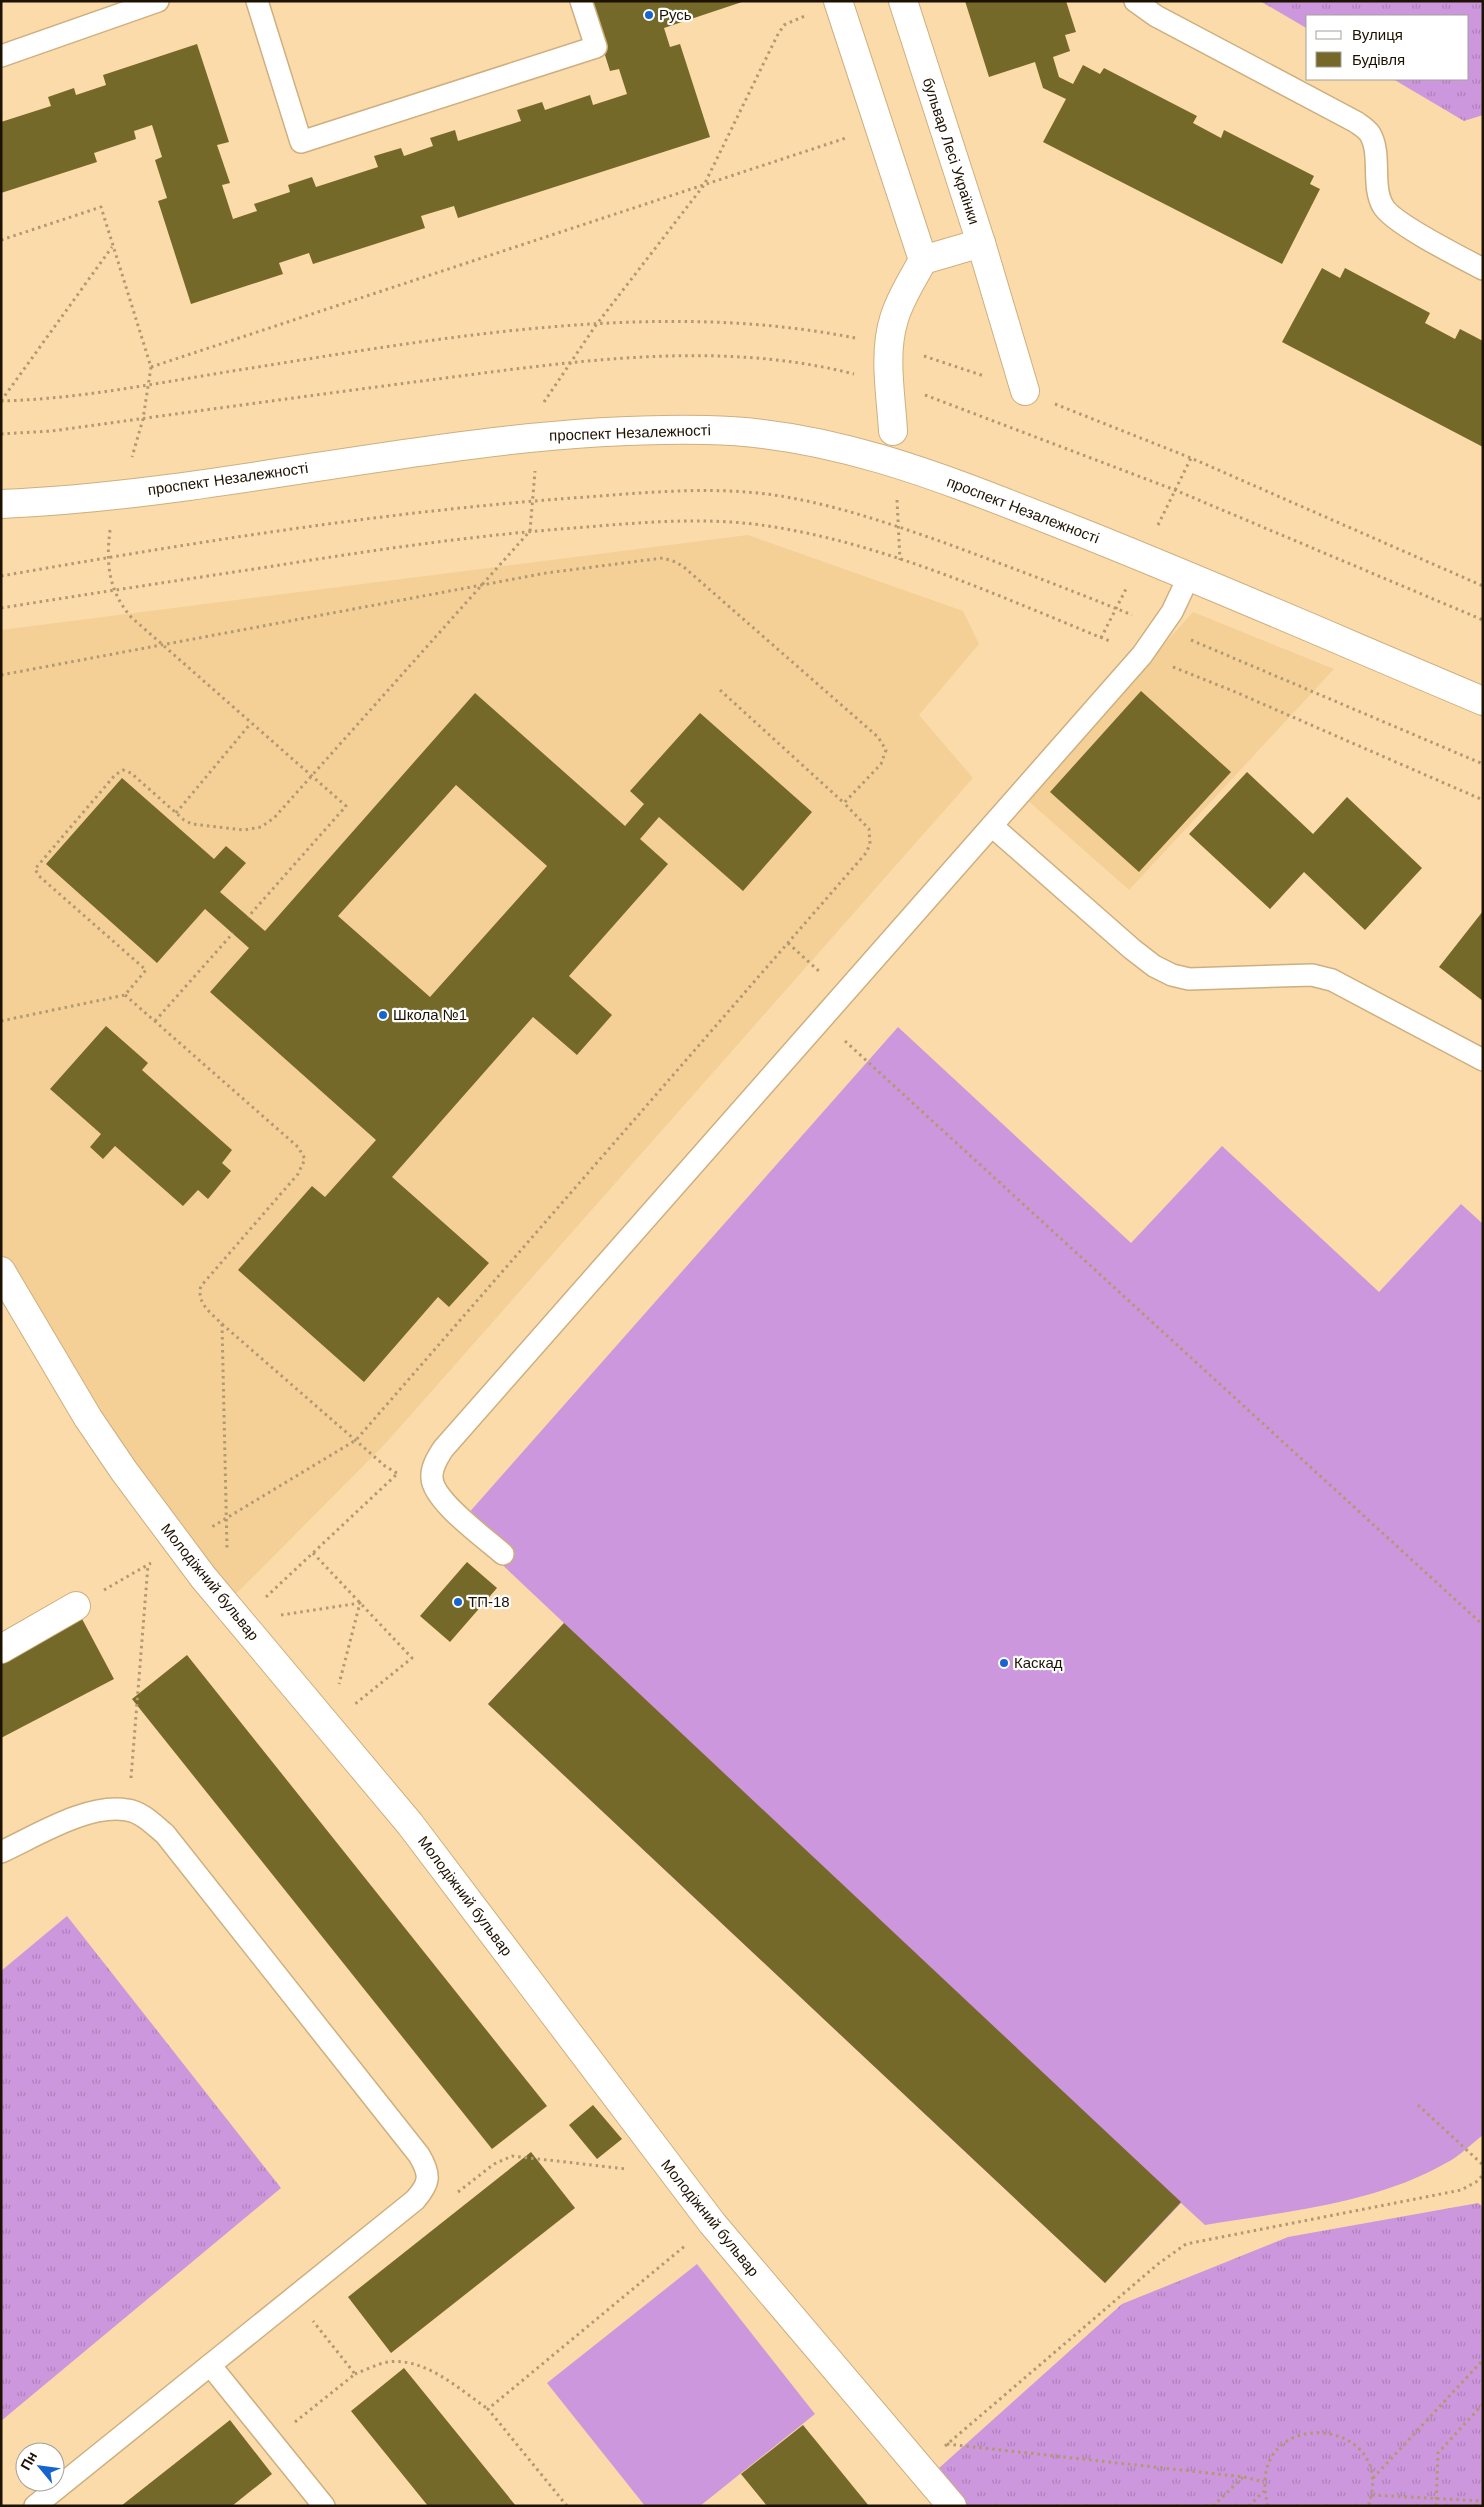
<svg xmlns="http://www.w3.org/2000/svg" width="1484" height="2507" viewBox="0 0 1484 2507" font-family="Arial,sans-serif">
<defs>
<pattern id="grass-tufts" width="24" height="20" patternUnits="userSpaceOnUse" patternTransform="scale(1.25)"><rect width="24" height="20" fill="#cc97dc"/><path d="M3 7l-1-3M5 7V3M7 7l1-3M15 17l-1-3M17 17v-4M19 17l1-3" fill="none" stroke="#af81bb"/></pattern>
</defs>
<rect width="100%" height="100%" fill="#fbdba9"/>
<g fill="#f4d097">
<path d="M748 535 963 611 979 644 919 715 973 778 385 1444 236 1594 182 1536 42 1325 1 1252V630Z"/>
<path d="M1193 612 1334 669 1129 890 1025 798Z"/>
</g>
<g fill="url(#grass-tufts)">
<path d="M1260 1H1483V115L1464 121 1393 79H1468V16H1308V29Z"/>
<path d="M67 1916 281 2188 1 2421V1971Z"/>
<path d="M1478 2203 1483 2207V2506H953L929 2477 1122 2304 1288 2237Z"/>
</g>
<g fill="#cc97dc">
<path d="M898 1027 1131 1243 1222 1146 1379 1292 1461 1204 1483 1224V2135C1471 2144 1460 2156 1446 2163 1377 2203 1284 2212 1205 2225L1181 2203 1105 2283 488 1704 564 1623 459 1524Z"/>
<path d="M697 2264 815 2414 700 2506H645L547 2383Z"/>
</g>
<g fill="#75692a" fill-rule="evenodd">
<path d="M588 1H745L664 28 670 47 680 44 710 137 458 218 454 206 421 216 425 228 313 264 309 253 279 263 283 274 191 304 158 201 167 198 155 160 162 157 152 125 134 131 136 139 94 153 97 162 1 193V122L51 106 48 97 74 88 76 95 106 85 103 75 197 44 229 142 217 145 230 183 222 185 233 219 257 211 254 204 290 192 288 185 312 177 316 187 378 167 374 156 401 148 404 156 433 146 430 138 455 130 458 141 521 121 517 110 542 102 545 110 590 95 593 105 627 94 619 69 610 71Z"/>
<path d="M965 1H1066L1076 32 1065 35 1070 51 1053 57 1059 77 1073 84 1083 65 1100 74 1104 68 1197 116 1193 123 1221 138 1224 130 1314 176 1310 184 1320 189 1282 264 1043 142 1066 99 1043 88 1035 62 989 77Z"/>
<path d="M1322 268 1340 278 1345 268 1430 313 1425 323 1455 339 1460 329 1483 341V447L1282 342Z"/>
<path d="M1141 691 1231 772 1139 872 1050 792Z"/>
<path d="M475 693 625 826 644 804 630 791 700 713 812 812 743 891 659 817 640 839 668 864 569 976 612 1015 577 1055 533 1017 392 1177 489 1263 449 1307 438 1297 364 1382 238 1270 312 1186 325 1197 376 1140 210 992 249 948 205 909 157 963 46 864 122 778 214 859 226 846 246 863 220 892 265 931ZM456 785 547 866 430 997 338 916Z"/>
<path d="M1247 772 1313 834 1347 797 1422 868 1365 930 1304 872 1270 909 1189 834Z"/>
<path d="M1483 911V1001L1439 967Z"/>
<path d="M106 1026 148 1063 142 1070 232 1150 222 1163 231 1171 208 1199 198 1190 183 1206 115 1146 103 1159 90 1147 101 1134 50 1089Z"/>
<path d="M467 1562 497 1588 450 1642 420 1616Z"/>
<path d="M81 1617 114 1679 1 1738V1659Z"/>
<path d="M564 1623 1181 2202 1105 2283 488 1704Z"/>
<path d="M187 1655 547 2106 492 2149 132 1699Z"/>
<path d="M593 2105 622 2139 597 2159 569 2125Z"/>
<path d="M531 2152 575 2208 391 2353 348 2297Z"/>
<path d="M404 2368 516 2506H428L351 2411Z"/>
<path d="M230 2420 272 2474 232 2506H121Z"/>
<path d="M803 2425 869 2506H767L741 2474Z"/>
</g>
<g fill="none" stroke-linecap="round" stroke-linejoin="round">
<defs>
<g id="service">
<path d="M257 1 301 142 596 47 581 1"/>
<path d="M1135 1 1156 16 1356 122C1360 125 1367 129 1370 134 1382 154 1371 186 1383 206 1392 223 1462 258 1483 269"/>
<path d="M1 56 158 1"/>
<path d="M992 826 1132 949 1154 966 1172 975 1189 979 1312 975 1332 980 1483 1060"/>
<path d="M503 1554C485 1538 433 1501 432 1478 431 1467 438 1457 443 1449L1142 655 1172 612 1189 576"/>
<path d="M1 1852C36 1836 88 1803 127 1810 142 1812 154 1825 165 1834L419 2155C431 2175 430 2183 415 2200L35 2506"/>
<path d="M210 2365 324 2506"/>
</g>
<g id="pedestrian">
<path d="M838 1 923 260"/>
<path d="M981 243 1025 391"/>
<path d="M893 431C891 395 883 354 894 319 900 298 913 279 923 260L981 243 903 1"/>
<path d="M1 1271 88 1418 124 1471 203 1577 410 1824 712 2223 952 2506"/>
</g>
<path id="minor" d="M1 1649 76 1606"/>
<path id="tertiary" d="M1 504C238 494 469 425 707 430 835 432 953 482 1070 528 1209 583 1345 643 1483 701"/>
</defs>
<use href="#service" stroke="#ceaf7f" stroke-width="24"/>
<use href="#pedestrian" stroke="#ceaf7f" stroke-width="30"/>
<use href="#minor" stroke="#ceaf7f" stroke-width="30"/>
<use href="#tertiary" stroke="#ceaf7f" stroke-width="30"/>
<g stroke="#b29972" stroke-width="3" stroke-dasharray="2.5 4" stroke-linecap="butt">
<path d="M1 240 101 207 151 367 143 419 132 457"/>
<path d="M924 356 984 376"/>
<path d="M151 367 846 138"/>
<path d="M925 395 1175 490 1483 620"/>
<path d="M1 401C75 399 147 385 220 373 424 341 650 297 855 338"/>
<path d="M1 401 112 247"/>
<path d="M544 402 596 325 704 185 777 36 784 25 807 15"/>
<path d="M1055 404 1191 458 1483 586"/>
<path d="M1 434 52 431C175 414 299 397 422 381 563 363 714 338 854 374"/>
<path d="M897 500 900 560"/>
<path d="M1158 525 1191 458"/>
<path d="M110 530C106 563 108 590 131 617L346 806 248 917"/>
<path d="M1 576C190 543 381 512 572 498 645 493 719 484 792 498 845 508 897 526 948 544 1010 567 1071 590 1132 615"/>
<path d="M1 608C88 594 174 581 261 568 361 552 460 537 561 529 626 524 695 516 761 525 883 542 998 596 1112 642"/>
<path d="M1101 638 1126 589"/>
<path d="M1191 640 1483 764"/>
<path d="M1173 667 1233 691 1483 800"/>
<path d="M1 675 546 573 663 558 676 562 685 568 878 737 886 750 881 764 844 803 869 829 870 844 866 853 356 1440 210 1528"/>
<path d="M720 690 844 803"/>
<path d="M176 813 251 723"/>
<path d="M788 943 821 973"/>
<path d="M125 995 298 1147 305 1159 298 1174 201 1286C196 1303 211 1313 222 1324L385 1466 400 1475"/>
<path d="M1 1021 125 995 146 970 39 876 35 869 115 775 123 770 131 773 184 820 192 824 244 830 261 827 274 818 530 531 535 471"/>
<path d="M155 1021 233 933"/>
<path d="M845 1041 1483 1625"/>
<path d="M222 1324 227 1548"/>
<path d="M313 1553 412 1658 355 1704"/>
<path d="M104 1590 151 1563"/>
<path d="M266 1597 397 1474"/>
<path d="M281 1615 360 1603 339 1684"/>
<path d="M131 1778 148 1565"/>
<path d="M1418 2105 1483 2165"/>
<path d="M458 2192 494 2164 512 2156 627 2169"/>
<path d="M355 2374C365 2370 377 2364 388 2362 425 2357 459 2389 488 2409"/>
<path d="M295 2422 355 2374 313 2321"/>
<path d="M947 2444 1244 2477 1264 2482"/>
<path d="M945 2446 1158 2264 1186 2244 1461 2190 1476 2182 1483 2175"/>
<path d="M1373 2478 1483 2360"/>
<path d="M1372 2495 1483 2501"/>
<path d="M567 2506 488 2409 686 2245"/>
<path d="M1213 2506 1243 2477"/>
<path d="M1249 2506 1264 2491"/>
<path d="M1268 2506C1241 2402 1402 2415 1368 2506"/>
<path d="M1436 2506 1438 2453 1483 2404"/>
</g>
<use href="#service" stroke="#fff" stroke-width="21"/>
<use href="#pedestrian" stroke="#fff" stroke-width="28"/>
<use href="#minor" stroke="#fff" stroke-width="28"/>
<use href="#tertiary" stroke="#fff" stroke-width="28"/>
</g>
<g fill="#1664ce" stroke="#fff" stroke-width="2">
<circle cx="649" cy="15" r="5"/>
<circle cx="383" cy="1015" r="5"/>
<circle cx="458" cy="1602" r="5"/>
<circle cx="1004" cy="1663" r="5"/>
</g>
<g text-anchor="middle" stroke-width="4.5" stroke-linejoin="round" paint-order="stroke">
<g font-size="15" fill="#1d1101" stroke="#fff" text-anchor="start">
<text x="659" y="20">Русь</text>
<text x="393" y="1020">Школа №1</text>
<text x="468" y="1607">ТП-18</text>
<text x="1014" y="1668">Каскад</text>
</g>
<g font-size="15" fill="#1d1101" stroke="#fff">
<text transform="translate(951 151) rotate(72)" y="5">бульвар Лесі Українки</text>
<text transform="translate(630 433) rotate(-2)" y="5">проспект Незалежності</text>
<text transform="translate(228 479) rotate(-8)" y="5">проспект Незалежності</text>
<text transform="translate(1023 510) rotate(21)" y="5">проспект Незалежності</text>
<text transform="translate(210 1582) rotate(51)" y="5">Молодіжний бульвар</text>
<text transform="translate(465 1896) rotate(53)" y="5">Молодіжний бульвар</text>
<text transform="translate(710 2218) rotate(51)" y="5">Молодіжний бульвар</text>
</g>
</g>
<rect width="1484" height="2507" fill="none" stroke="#1d1101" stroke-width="5"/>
<rect x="1306" y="15" width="162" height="65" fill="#ffffff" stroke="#a5a099"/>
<rect x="1316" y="31" width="25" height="8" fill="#ffffff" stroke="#a5a099"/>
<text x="1352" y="40" font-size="15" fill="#1d1101">Вулиця</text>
<rect x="1316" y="52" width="25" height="15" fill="#75692a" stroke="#a5a099"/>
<text x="1352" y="65" font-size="15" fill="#1d1101">Будівля</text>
<g transform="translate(40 2467) rotate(299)"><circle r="24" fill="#ffffff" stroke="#a5a099"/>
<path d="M0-4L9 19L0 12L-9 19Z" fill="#1664ce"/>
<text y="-8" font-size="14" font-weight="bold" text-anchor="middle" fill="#1d1101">Пн</text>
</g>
</svg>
